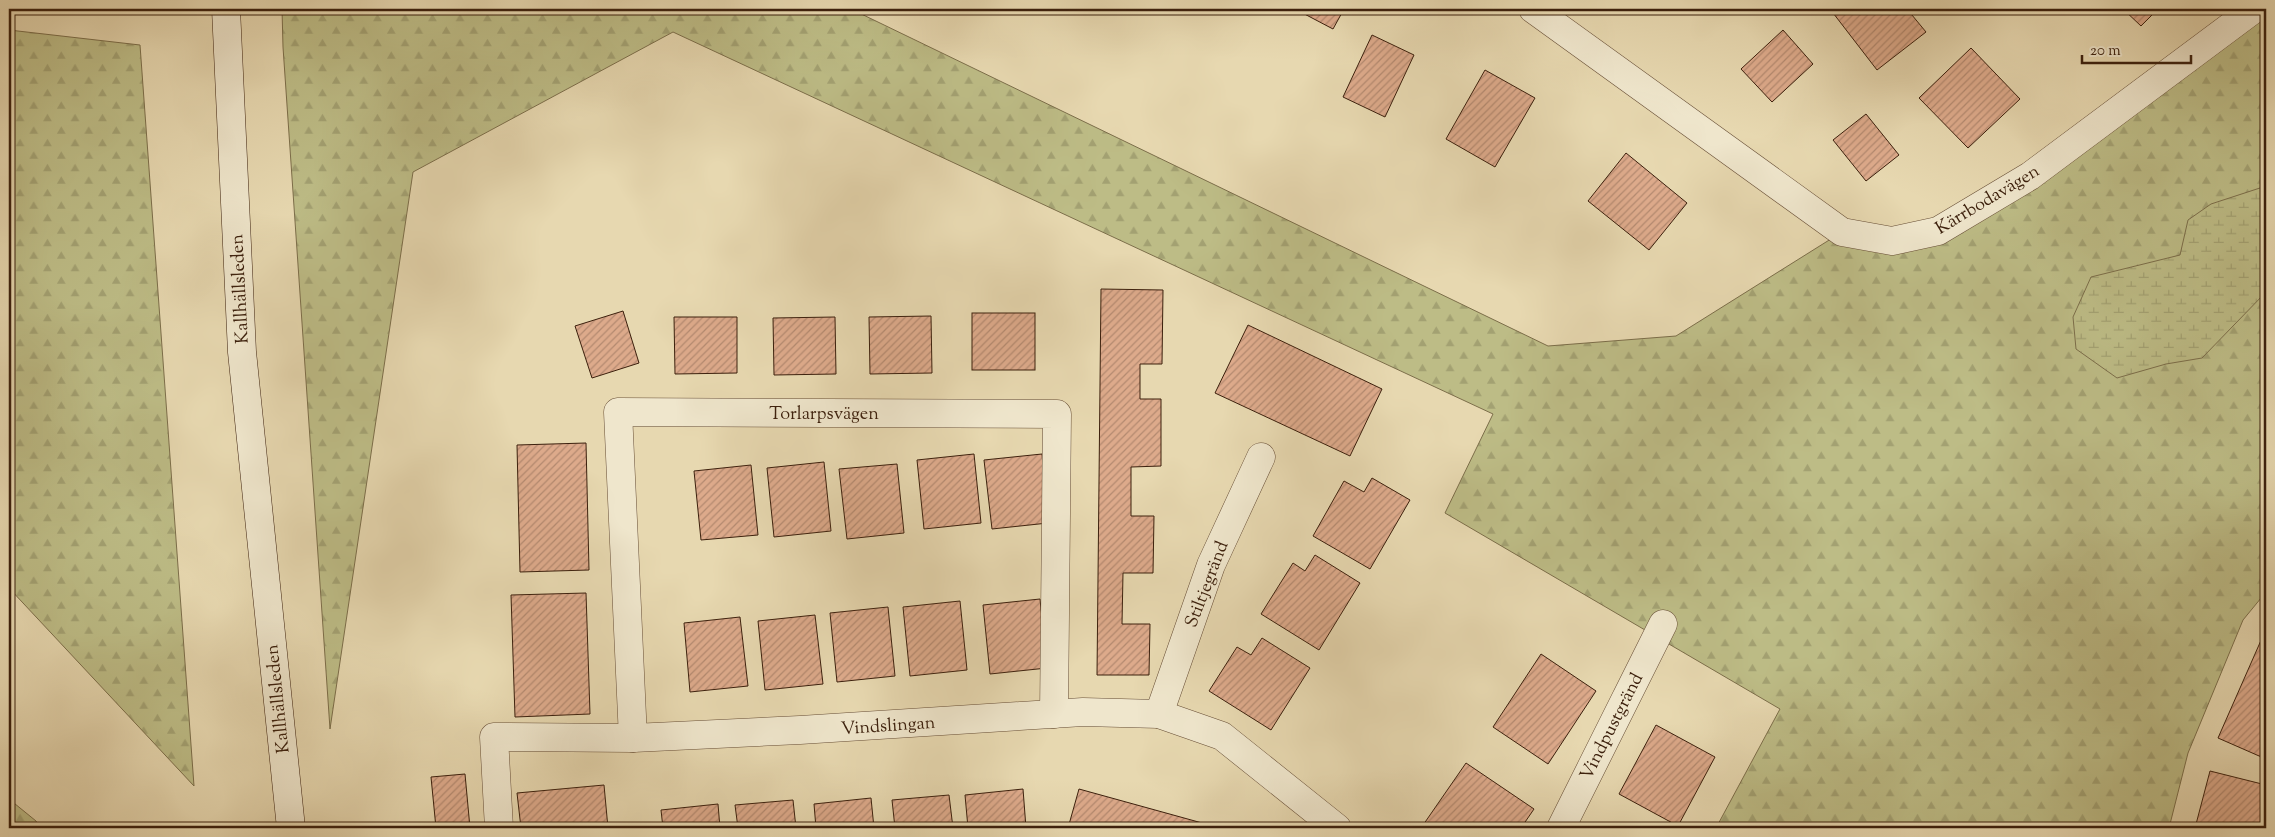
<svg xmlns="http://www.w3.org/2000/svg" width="2275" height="837" viewBox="0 0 2275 837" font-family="'Sorts Mill Goudy',serif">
<defs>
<pattern id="forest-firs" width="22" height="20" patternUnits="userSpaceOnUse" patternTransform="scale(1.25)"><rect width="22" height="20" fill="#bdbc86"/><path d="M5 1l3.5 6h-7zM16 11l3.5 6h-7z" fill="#a3a172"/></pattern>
<pattern id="wetland-marsh" width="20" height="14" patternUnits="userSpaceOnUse" patternTransform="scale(1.25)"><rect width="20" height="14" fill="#bdbc86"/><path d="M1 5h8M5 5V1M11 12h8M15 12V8" fill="none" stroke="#a3a172"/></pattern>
<pattern id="building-hatch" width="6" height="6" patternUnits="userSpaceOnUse" patternTransform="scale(1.25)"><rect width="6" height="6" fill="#ddaa8b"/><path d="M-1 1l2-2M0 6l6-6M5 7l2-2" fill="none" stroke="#b48a70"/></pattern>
</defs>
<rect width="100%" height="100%" fill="#e7d8b0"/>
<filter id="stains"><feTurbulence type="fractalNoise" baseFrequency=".004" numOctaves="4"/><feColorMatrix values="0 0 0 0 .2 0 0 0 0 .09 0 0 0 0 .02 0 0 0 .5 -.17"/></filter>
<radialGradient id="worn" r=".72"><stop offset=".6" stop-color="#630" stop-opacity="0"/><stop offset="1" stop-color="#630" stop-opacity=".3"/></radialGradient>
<g fill="url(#forest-firs)" stroke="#7c6e4a">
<path d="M282 9H851L1548 346 1676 336 1842 232 1938 231 2266 9V592L2243 620 2188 753 2169 828H1716L1780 709 1445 513 1493 414 673 32 413 172 330 729 283 47Z"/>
<path d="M9 30 140 45 194 786 9 588Z"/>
<path d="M9 799 36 821 40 828H9Z"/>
</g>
<path fill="url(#wetland-marsh)" stroke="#7c6e4a" d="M2266 186V292L2202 358 2166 364 2117 378 2076 349 2073 317 2091 277 2180 255 2188 220 2211 204Z"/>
<g fill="url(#building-hatch)" stroke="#3c200d">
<path d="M1295 9H1344L1333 29Z"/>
<path d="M1830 9H1907L1926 32 1877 70Z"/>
<path d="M2123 9H2158L2141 26Z"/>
<path d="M1783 30 1813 64 1772 102 1741 69Z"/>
<path d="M1372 35 1414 55 1385 117 1343 97Z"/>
<path d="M1971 48 2020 99 1968 148 1919 98Z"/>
<path d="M1485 70 1535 98 1495 167 1446 139Z"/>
<path d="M1866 114 1899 155 1866 181 1833 140Z"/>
<path d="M1626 153 1687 203 1649 250 1588 201Z"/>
<path d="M1101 289 1163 290 1162 364H1140V399H1161V466L1131 467V516H1154L1153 573H1123L1122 624H1150L1149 675H1097Z"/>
<path d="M623 311 639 363 592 378 575 326Z"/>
<rect x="972" y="313" width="63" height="57"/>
<path d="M931 316 932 373 870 374 869 317Z"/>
<path d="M674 317H737V373L675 374Z"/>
<path d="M835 317 836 374 774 375 773 318Z"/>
<path d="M1248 325 1382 389 1350 456 1215 393Z"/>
<path d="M586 443 589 570 520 572 517 445Z"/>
<path d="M974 454 981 523 924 529 917 460Z"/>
<path d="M1042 454 1048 523 992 529 984 460Z"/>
<path d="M824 462 831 531 774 537 767 468Z"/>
<path d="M897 464 904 533 847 539 839 469Z"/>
<path d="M751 465 758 535 701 540 694 471Z"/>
<path d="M1372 478 1410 500 1370 569 1313 536 1344 481 1364 492Z"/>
<path d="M1315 555 1360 583 1319 650 1261 614 1293 563 1305 571Z"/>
<path d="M586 593 590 714 515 717 511 595Z"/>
<path d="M1040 599 1047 668 990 674 983 605Z"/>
<path d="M960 601 967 670 910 676 903 607Z"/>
<path d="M888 607 895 676 837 682 830 613Z"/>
<path d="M815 615 823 684 765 690 758 621Z"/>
<path d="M740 617 748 686 690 692 684 623Z"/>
<path d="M2266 629V759L2218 738Z"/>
<path d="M1262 638 1310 668 1271 730 1209 691 1237 647 1251 655Z"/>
<path d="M1541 654 1596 691 1548 764 1493 727Z"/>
<path d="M1656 725 1715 757 1678 826 1619 794Z"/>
<path d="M1466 763 1534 809 1521 828H1421Z"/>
<path d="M2210 771 2266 785V828H2195Z"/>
<path d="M465 774 470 828H436L431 777Z"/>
<path d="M604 785 608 828H521L517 793Z"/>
<path d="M1023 789 1026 828H968L965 795Z"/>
<path d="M1079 789 1213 826V828H1068Z"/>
<path d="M949 795 953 828H895L892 800Z"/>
<path d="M871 798 874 828H816L814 804Z"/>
<path d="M793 800 796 828H738L735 805Z"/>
<path d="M718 804 720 828H663L661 810Z"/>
</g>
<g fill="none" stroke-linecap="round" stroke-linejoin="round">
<defs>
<g id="street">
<path d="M1533 9 1842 232 1892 241 1938 231 2030 176 2254 9"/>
<path d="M1159 714 1211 565 1261 457"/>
<path d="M633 738 618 412 1057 414 1054 714"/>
<path d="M499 828 494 737 633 738 800 730 1083 712 1159 714 1222 736 1337 828"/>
<path d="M1561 828 1663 624"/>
</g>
<path id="secondary" d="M226 9 242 352 291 828"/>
</defs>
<use href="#street" stroke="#674e36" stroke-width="29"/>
<use href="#secondary" stroke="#3c200d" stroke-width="29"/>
<use href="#street" stroke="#efe6cc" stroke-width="28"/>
<use href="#secondary" stroke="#efe6cc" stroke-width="28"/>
</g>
<g text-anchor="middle" stroke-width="4" stroke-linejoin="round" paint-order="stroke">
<g font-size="18" fill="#3c200d" stroke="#efe6cc">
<text transform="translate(1987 199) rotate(-31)" y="6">Kärrbodavägen</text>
<text transform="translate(239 289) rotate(-93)" y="6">Kallhällsleden</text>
<text x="824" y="419">Torlarpsvägen</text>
<text transform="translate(1206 584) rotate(-69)" y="6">Stiltjegränd</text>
<text transform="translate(277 699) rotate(-96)" y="6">Kallhällsleden</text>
<text transform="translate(888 725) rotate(-4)" y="6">Vindslingan</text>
<text transform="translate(1611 726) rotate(-63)" y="6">Vindpustgränd</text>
</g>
</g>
<rect width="2275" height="837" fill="none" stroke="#e7d8b0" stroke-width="30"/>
<rect x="10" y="10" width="2255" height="817" fill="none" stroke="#3c200d" stroke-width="2.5"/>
<rect x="15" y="15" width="2245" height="807" fill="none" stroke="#3c200d"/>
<path d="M2082 55v8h109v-8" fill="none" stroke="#3c200d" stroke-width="2.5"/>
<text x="2090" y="55" font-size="15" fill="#3c200d" stroke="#efe6cc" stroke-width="4" paint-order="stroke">20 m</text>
<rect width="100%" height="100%" filter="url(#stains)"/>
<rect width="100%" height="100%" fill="url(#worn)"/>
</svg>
